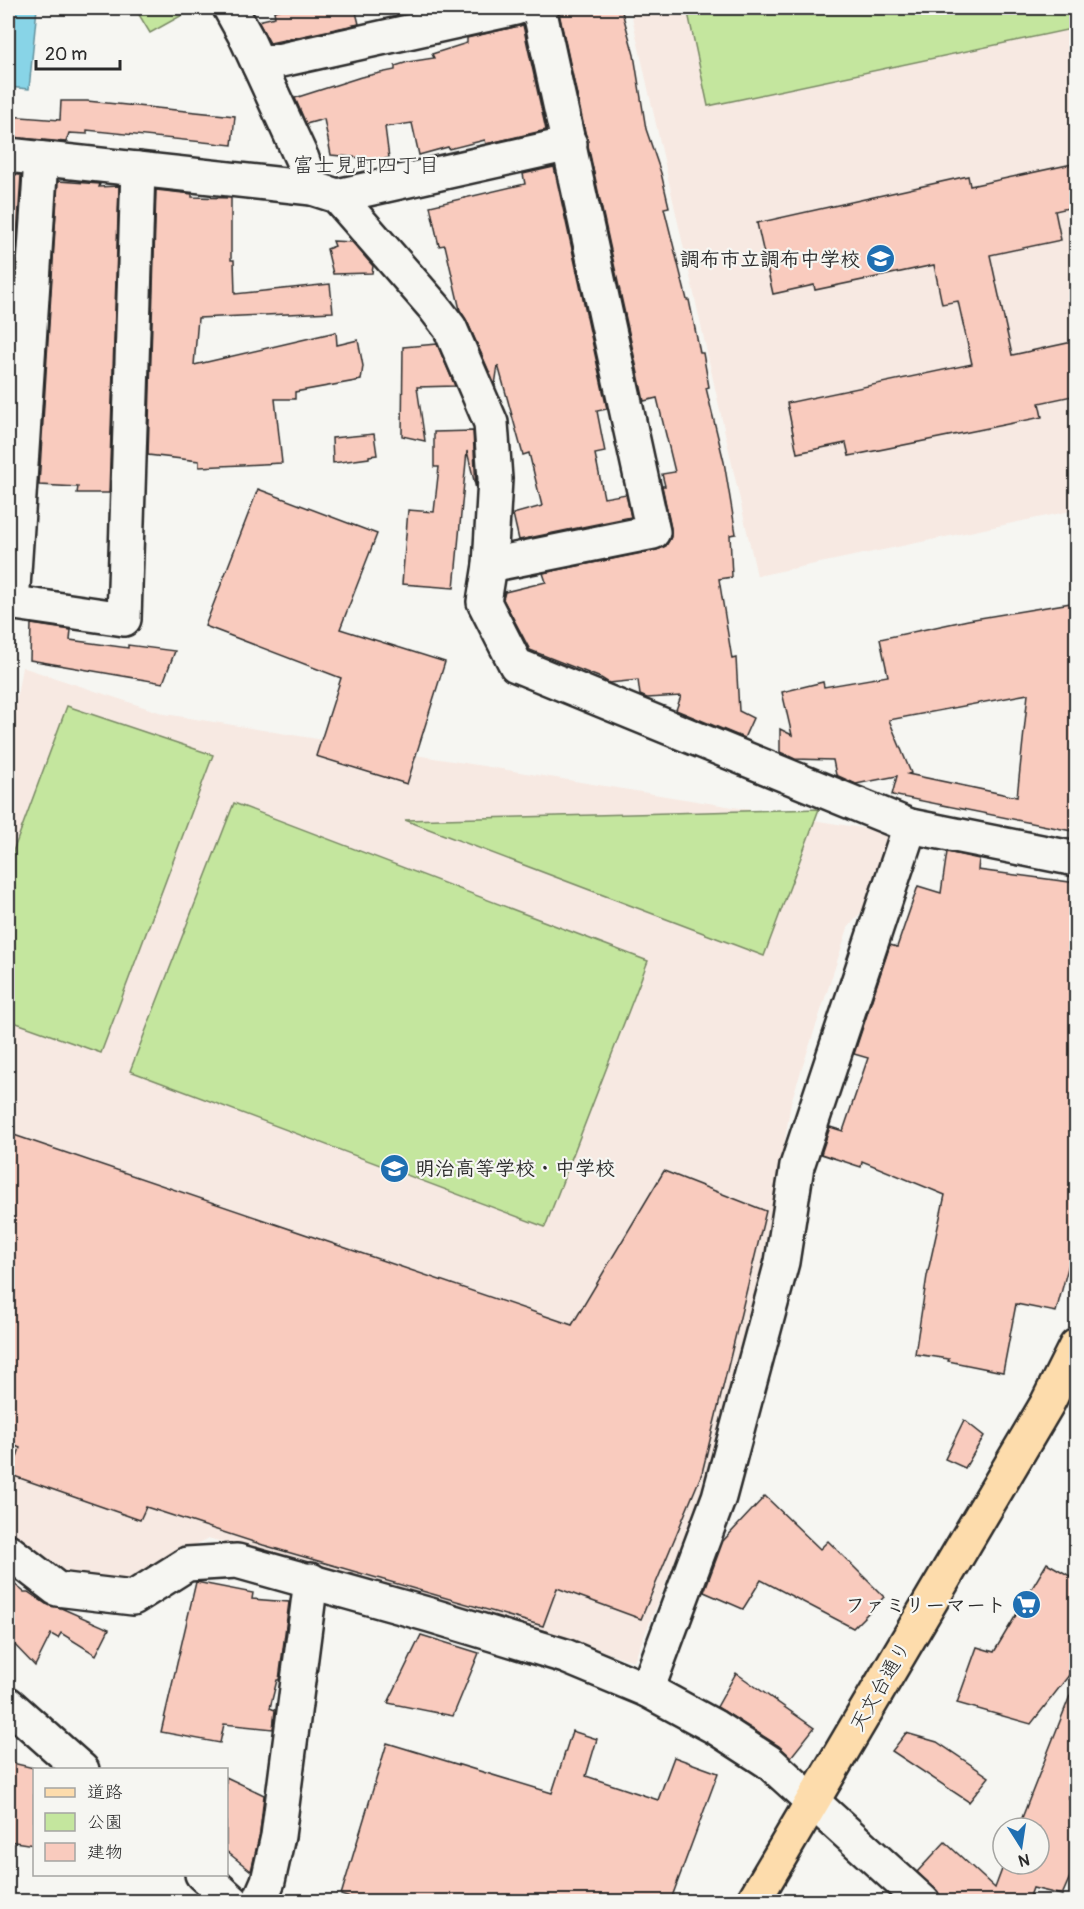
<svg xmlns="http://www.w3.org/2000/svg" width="1084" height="1909" viewBox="0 0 1084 1909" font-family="Pangolin,'Klee One',sans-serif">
<rect width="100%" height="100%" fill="#f6f6f2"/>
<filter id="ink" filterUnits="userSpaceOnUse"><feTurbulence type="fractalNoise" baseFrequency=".0167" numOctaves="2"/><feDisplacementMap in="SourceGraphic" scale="12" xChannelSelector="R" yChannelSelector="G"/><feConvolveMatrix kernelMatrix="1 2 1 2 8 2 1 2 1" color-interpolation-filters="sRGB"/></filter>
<g filter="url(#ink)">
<g fill="#f7e9e2">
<path d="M630 8H1076V510L757 576Z"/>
<path d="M22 667 165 714 892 833 862 911 848 928 791 1102 770 1233 707 1482 634 1661 539 1632 208 1538 129 1580 59 1573 8 1537V749Z"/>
</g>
<g fill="#c4e69e" stroke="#788864" stroke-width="1.5">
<path d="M135 8H195L150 33Z"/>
<path d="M687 8H1076V28L708 106Z"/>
<path d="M67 706 213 755 101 1053 8 1020V865Z"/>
<path d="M234 803 648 961 545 1227 130 1071Z"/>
<path d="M819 809 764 956 405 820Z"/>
</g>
<path fill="#88d4e7" stroke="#63909c" stroke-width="1.5" d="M8 8H37L29 89 8 87Z"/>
<g fill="#f9cbbe" stroke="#2b2b2b" stroke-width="1.5" fill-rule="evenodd">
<path d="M287 8H355L359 24 270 43 258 21 275 17 274 11Z"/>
<path d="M580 8H621L634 55 646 129 661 173 669 207 664 208 687 300H689L700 353H703L709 387 706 388 724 462 736 534 730 535 732 577 719 579 732 659 736 658 739 711 753 718 744 738 676 710 681 696 647 698 640 695 638 680 609 683 601 678 530 650 503 599 505 592 546 582 543 573 657 550 666 546 671 537V528L662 486H665L662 474 675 472 657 398 644 401 559 13Z"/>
<path d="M523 25 546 130 486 144 485 140 449 149 448 147 419 155 412 123 385 127 389 158 362 163V158L331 155 324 119 306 124 295 98 361 77 395 70V66L408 62 434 58 432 54 467 43V38Z"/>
<path d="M61 101H87L235 116 232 145 87 130V134L69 133 66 142 8 137V116L60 120Z"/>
<path d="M1077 163V206L1055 211 1061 240 990 255 1012 355 1077 341V395L1039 403 1042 417 1008 424 849 456 846 443 797 453 787 403 972 364 958 301 942 304 934 265 815 290 814 285 773 294 757 223 968 176 970 186Z"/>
<path d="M554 167 607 409 597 411 605 452 595 454 604 498 626 494 631 517 519 540 513 514 542 506 529 453 523 455 498 365 495 385 467 321 460 310 445 245 439 246 430 206 525 184 523 174Z"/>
<path d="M8 174 21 175 14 285 8 284Z"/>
<path d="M58 181 100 184 99 187 119 186 109 493H77L78 487 39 485Z"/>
<path d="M156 190 192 194V197L231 198V260H234L235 294 330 284 333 312 198 318 194 365 336 332 337 345 358 340 363 366 361 380 295 392V399H275L282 463 199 467V461L148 455Z"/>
<path d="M333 241 352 242 373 266 372 273 333 274 327 249 335 246Z"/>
<path d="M437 344 455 386 417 387 425 441 402 436 403 347Z"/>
<path d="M473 431 476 489 467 451 454 588 402 584 408 510 434 512 439 467H434V432Z"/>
<path d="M374 434 377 455 369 456V458L333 463 332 438Z"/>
<path d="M258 489 377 534 340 629 445 662 407 784 316 756 341 678 205 626Z"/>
<path d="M1077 602V832L892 795 897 776 856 784 836 775 833 760 795 759 780 752V729L792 735 782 692 823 682 824 687 888 676 880 639 968 620ZM1028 694 1017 797 908 774 911 773 889 720Z"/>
<path d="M31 624 71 630 70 640 128 648V645L175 651 163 683 30 660Z"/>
<path d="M947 852 979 859 978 870 1077 883V1234L1056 1312 1016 1304 1003 1372 948 1361 949 1359 915 1354 927 1276 945 1195 862 1161 861 1167 821 1154 830 1127 843 1131 868 1058 854 1054 890 945 897 947 918 886 941 893Z"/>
<path d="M8 1133 572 1325 664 1171 766 1211 702 1473 641 1619 557 1588 543 1626 263 1545 146 1507 140 1520 11 1475 20 1448 8 1443Z"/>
<path d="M964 1420 984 1436 965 1468 945 1459Z"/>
<path d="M765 1496 820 1549 828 1541 884 1597 853 1628 761 1580 743 1609 704 1592 723 1541Z"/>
<path d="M1047 1563 1077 1580V1665L1031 1724 957 1703 977 1647 994 1652Z"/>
<path d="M8 1579 24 1592H28L46 1604 61 1608 109 1629 96 1655 61 1633 58 1638 51 1634 35 1666 8 1638Z"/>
<path d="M196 1582 253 1593 252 1599 289 1602 279 1680H277L270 1708 275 1710 273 1729 224 1724 220 1743 161 1732Z"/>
<path d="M421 1635 479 1653 453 1716 388 1703Z"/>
<path d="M736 1673 814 1728 791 1757 779 1746 717 1707Z"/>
<path d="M1075 1683H1077V1776L1068 1798 1077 1802V1861L1062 1895 1033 1888 1028 1902H947L917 1872 945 1842 995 1888 1004 1864H1039V1828H1018Z"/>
<path d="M572 1731 597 1739 586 1776 658 1800 674 1757 718 1773 670 1902H363L341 1895 387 1743 552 1793Z"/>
<path d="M906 1733 937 1742 989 1777 969 1802 892 1751Z"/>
<path d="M8 1762 34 1768V1845L8 1841Z"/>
<path d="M226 1777 264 1795 260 1833 251 1871 226 1851Z"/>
</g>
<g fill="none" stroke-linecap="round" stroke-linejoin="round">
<defs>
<g id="minor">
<path d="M230 8 246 37 302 159 312 188"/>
<path d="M259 65 516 8"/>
<path d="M8 155 312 188 337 196 434 307 450 328 491 423 495 479 490 565 484 602 516 665 910 826 1076 859"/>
<path d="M337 196 570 144"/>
<path d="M490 565 653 532 539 8"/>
<path d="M8 602 124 619 138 169"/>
<path d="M12 603 41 159"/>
<path d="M8 1551 57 1589 133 1598 187 1564 237 1561 430 1615 565 1656 647 1690 715 1727 769 1762 923 1902"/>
<path d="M647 1690 719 1497 782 1262 797 1166 910 826"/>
<path d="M8 1704 82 1770"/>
<path d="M202 1874 233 1902"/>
<path d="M259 1902 268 1881 278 1836 311 1580"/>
</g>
<path id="major" d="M753 1902 1047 1404 1076 1346"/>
</defs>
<use href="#minor" stroke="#2b2b2b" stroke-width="38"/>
<use href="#major" stroke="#2b2b2b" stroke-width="38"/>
<use href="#minor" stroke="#f6f6f2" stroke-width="33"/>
<use href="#major" stroke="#fddcac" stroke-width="33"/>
</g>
</g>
<defs>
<symbol id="school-disc" viewBox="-11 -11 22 22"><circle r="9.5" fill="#1f6fb2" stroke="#f6f6f2"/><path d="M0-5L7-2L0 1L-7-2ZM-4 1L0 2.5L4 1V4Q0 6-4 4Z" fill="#fff"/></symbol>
<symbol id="supermarket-disc" viewBox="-11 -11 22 22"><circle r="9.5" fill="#1f6fb2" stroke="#f6f6f2"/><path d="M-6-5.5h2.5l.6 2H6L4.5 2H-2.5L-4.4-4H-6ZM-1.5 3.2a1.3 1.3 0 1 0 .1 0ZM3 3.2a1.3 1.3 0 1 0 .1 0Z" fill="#fff"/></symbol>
</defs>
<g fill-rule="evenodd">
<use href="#school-disc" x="864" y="242" width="33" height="33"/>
<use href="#school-disc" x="378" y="1152" width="33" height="33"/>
<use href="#supermarket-disc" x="1010" y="1588" width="33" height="33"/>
</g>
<g text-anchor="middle" stroke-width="4.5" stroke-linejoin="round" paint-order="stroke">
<g font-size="20" font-weight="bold" fill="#2b2b2b" stroke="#f6f6f2" text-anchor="end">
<text x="860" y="266">調布市立調布中学校</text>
<text x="415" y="1175" text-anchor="start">明治高等学校・中学校</text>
<text x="1006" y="1612">ファミリーマート</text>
</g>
<g font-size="20" fill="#2b2b2b" stroke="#f6f6f2">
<text transform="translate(880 1686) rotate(-60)" y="7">天文台通り</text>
</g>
<g font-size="21" fill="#2b2b2b" stroke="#f6f6f2">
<text x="366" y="172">富士見町四丁目</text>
</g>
</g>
<rect width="1084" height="1909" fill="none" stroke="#f6f6f2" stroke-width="30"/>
<rect x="15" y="15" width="1054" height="1879" fill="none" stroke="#2b2b2b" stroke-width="2" filter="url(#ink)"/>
<rect x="33" y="1768" width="195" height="108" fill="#f6f6f2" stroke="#a5a5a2" stroke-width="1.5"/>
<rect x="45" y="1788" width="30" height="9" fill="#fddcac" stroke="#a5a5a2" stroke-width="1.5"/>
<text x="87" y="1798" font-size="18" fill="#2b2b2b">道路</text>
<rect x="45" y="1813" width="30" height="18" fill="#c4e69e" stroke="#a5a5a2" stroke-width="1.5"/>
<text x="87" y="1828" font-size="18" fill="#2b2b2b">公園</text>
<rect x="45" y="1843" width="30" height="18" fill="#f9cbbe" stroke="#a5a5a2" stroke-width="1.5"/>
<text x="87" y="1858" font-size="18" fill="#2b2b2b">建物</text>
<g transform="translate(1021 1846) rotate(168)"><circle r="28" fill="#f6f6f2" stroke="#a5a5a2" stroke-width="1.5"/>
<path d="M0-4.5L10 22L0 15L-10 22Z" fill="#1f6fb2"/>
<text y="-9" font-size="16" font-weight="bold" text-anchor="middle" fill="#2b2b2b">N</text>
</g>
<path d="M36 60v9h84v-9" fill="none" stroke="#2b2b2b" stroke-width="3"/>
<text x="45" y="60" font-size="18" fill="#2b2b2b" stroke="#f6f6f2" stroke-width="4.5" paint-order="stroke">20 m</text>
</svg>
